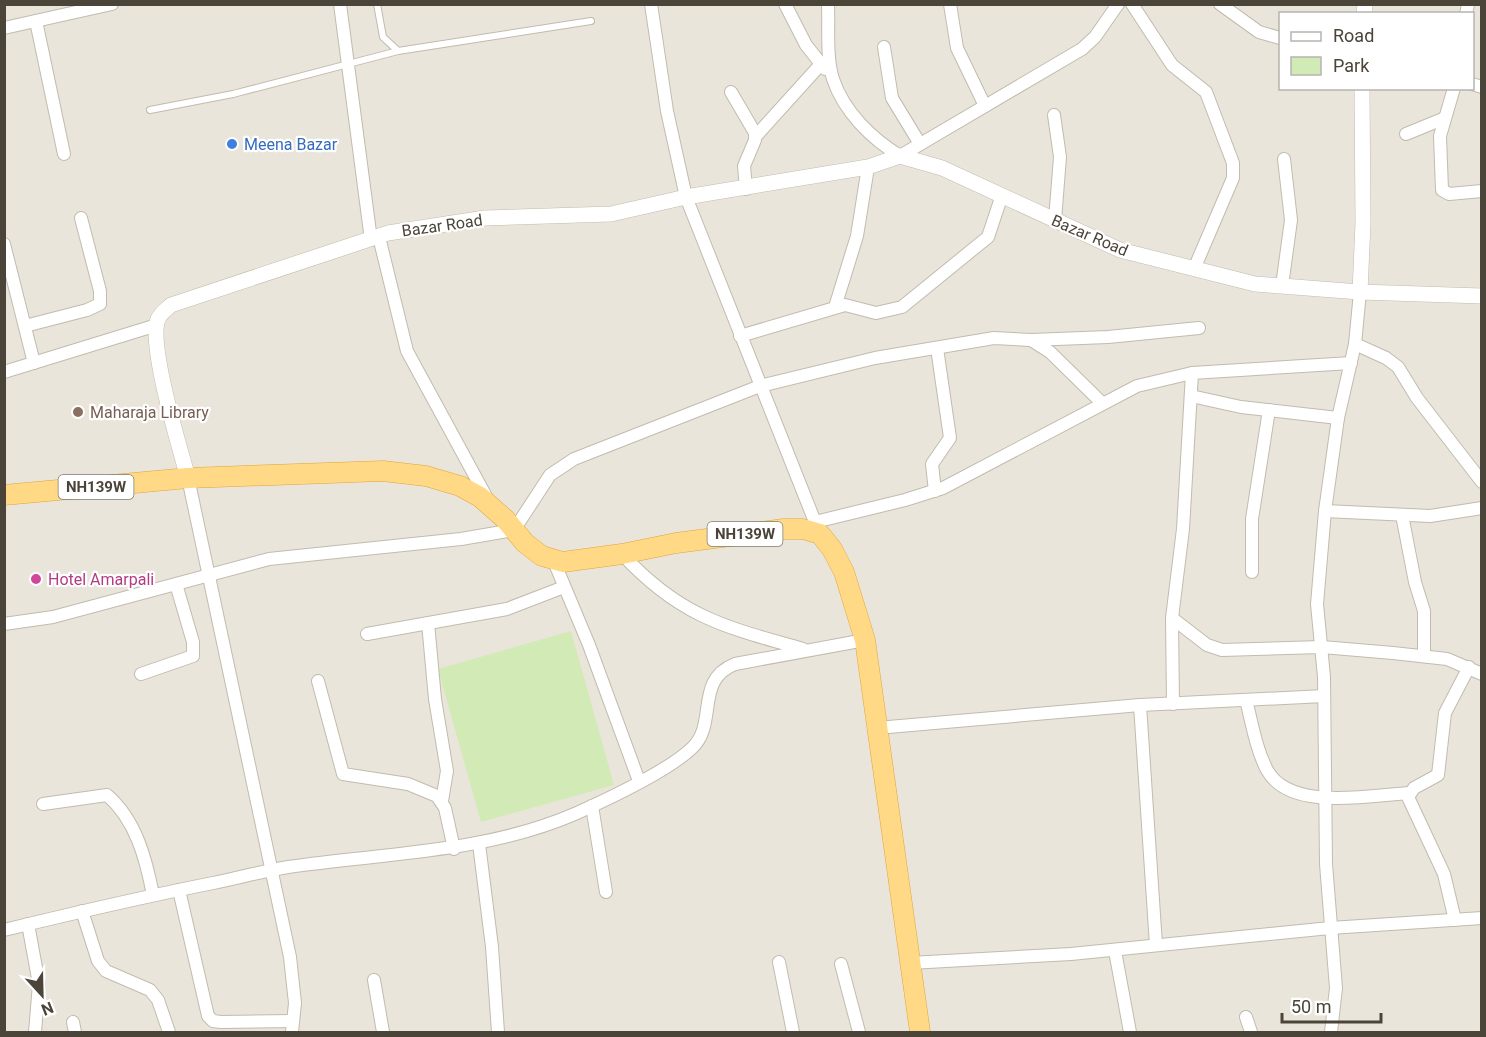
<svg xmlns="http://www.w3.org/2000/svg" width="1486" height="1037" viewBox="0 0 1486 1037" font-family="Roboto,sans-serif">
<rect width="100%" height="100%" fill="#f6f3ec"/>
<path fill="#eae5da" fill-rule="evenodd" d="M5 5H1481V1032H5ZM1280 14H1472V88H1280Z"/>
<path fill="#d2eab5" d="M571 631 614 785 481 822 438 669Z"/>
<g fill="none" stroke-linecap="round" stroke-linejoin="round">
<defs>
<g id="service">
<path d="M377 4 383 37 398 51 591 21"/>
<path d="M150 110 233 94 398 51"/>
</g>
<g id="minor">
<path d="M340 4 371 240"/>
<path d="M651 4 667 111 686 197 817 527"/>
<path d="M785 4 806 45 825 69"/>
<path d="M828 4C829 28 826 57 833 79 844 112 872 139 900 156L1082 49 1095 37 1118 4"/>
<path d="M950 4 957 48 985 106"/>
<path d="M1132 4 1172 65 1206 92 1233 163V178L1194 269"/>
<path d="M1220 4 1259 32 1280 38"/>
<path d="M1466 14 1468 4"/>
<path d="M36 21 64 154"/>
<path d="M4 28 112 4"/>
<path d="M884 47 892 98 920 144"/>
<path d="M1472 84 1482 87"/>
<path d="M1454 88 1440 136 1442 190 1449 194 1482 191"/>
<path d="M731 92 755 133V140L744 166 746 189"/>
<path d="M1054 115 1060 157 1055 220"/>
<path d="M1406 134 1445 118"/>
<path d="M755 137 821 64"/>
<path d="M379 237 407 351 488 500"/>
<path d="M4 244 34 363"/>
<path d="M1282 286 1291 220 1284 159"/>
<path d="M835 307 857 236 868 167"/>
<path d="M25 326 87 310 100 304V291L81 218"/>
<path d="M740 336 845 305 876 313 902 307 988 237 1002 195"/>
<path d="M1031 340 1108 337 1199 328"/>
<path d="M1355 344 1386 358 1398 367 1417 398 1482 482"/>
<path d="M4 372 157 325"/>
<path d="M1191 396 1241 407 1338 418"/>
<path d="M188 478 290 957 295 1003 292 1032"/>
<path d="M935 491 932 464 950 438 937 348"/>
<path d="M1325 511 1430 516 1482 508"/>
<path d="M1402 515 1415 582 1424 611V656"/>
<path d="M815 522 905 500 943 488 1137 386 1192 373 1351 363"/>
<path d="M622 554C680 617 725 627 803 649"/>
<path d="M553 559 589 645 639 781"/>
<path d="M1252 572V519L1269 410"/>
<path d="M1172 618 1207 645 1222 650 1322 647 1393 653 1447 659 1482 674"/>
<path d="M428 623 435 699 447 771 442 801"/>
<path d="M4 624 53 617 269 559 461 539 514 530 550 475 574 459 760 386 875 358 994 338 1031 340 1050 352 1102 403"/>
<path d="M367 634 507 609 564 587"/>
<path d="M141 674 193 656V642L176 584"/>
<path d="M318 681 343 774 408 784 437 796 445 808 454 849"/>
<path d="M1246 700C1252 723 1256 749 1267 770 1290 812 1370 795 1410 793"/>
<path d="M1173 704 1172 618 1183 529 1192 373"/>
<path d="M1140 705 1156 945"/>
<path d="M877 728 1140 705 1324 696"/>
<path d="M43 804 107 795C136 820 146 859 153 895"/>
<path d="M592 806 606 892"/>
<path d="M479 844 492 947 498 1032"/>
<path d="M179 890 208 1016 213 1021 221 1022 293 1021"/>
<path d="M82 911 98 961 106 971 150 990 158 1000 169 1032"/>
<path d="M1455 920 1444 874 1408 797 1414 788 1438 775 1445 713 1469 667"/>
<path d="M28 924 39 984 35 1032"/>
<path d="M4 930C74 913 143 897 213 883 238 878 263 871 288 867 385 853 486 853 577 813 608 799 668 771 692 748 718 724 694 680 735 664L865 640"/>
<path d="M1115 951 1130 1032"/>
<path d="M779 962 793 1032"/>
<path d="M910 963 1071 954 1330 928 1482 918"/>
<path d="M841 964 859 1032"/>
<path d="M374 980 383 1032"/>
<path d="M1246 1017 1251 1032"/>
<path d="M73 1022 75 1032"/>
<path d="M1331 1032 1336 988 1326 864 1324 677 1317 604 1325 511 1338 418 1355 344 1360 292"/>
</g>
<g id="tertiary">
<path d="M1364 14 1365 4"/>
<path d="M1360 292 1363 223 1362 88"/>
<path d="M188 478C180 448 148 345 158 319 160 314 167 309 171 305L388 233 485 218 611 214 686 197 868 167 900 156 942 168 1120 250 1255 284 1360 292 1482 296"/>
</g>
<path id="trunk" d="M4 495 188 478 383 471 426 476 460 486 480 497 505 519 525 543 542 556 563 562 622 554 676 543 784 529H803L820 534 832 549 844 572 865 640 920 1032"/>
</defs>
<use href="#service" stroke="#c2bbae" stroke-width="8"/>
<use href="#minor" stroke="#c2bbae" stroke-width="14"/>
<use href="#tertiary" stroke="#c2bbae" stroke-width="16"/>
<use href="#trunk" stroke="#e0a43c" stroke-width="21"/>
<use href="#service" stroke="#fff" stroke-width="6"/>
<use href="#minor" stroke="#fff" stroke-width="12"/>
<use href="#tertiary" stroke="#fff" stroke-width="15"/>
<use href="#trunk" stroke="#ffd985" stroke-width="20"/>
</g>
<circle fill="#3f7fe0" stroke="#fff" stroke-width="2" cx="232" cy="144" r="6"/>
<circle fill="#8d6e63" stroke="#fff" stroke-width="2" cx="78" cy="412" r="6"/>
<circle fill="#d1479c" stroke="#fff" stroke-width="2" cx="36" cy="579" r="6"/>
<g text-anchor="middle" stroke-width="4.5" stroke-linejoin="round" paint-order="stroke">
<g fill="#fff" stroke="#817c74" stroke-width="1.5">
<rect x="58.5" y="475" width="75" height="24" rx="4.5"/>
<rect x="707.5" y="522" width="75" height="24" rx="4.5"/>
</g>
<g font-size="15" font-weight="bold" fill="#4b4439">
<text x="96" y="492">NH139W</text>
<text x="745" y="539">NH139W</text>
</g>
<g font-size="16" fill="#366cbe" stroke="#fff" text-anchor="start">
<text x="244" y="150">Meena Bazar</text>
</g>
<g font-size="16" fill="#4b4439" stroke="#fff">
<text transform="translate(442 225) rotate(-8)" y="6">Bazar Road</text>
<text transform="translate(1090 235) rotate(23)" y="6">Bazar Road</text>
</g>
<g font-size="16" fill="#785e54" stroke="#fff" text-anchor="start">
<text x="90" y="418">Maharaja Library</text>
</g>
<g font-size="16" fill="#b23c85" stroke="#fff" text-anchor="start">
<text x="48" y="585">Hotel Amarpali</text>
</g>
</g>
<rect width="1486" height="1037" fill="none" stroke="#4b4439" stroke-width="12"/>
<rect x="1279" y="12" width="195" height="78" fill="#ffffff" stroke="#b7b4b0" stroke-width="1.5"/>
<rect x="1291" y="32" width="30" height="9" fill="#ffffff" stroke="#b7b4b0" stroke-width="1.5"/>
<text x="1333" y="42" font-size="18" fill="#4b4439">Road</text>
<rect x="1291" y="57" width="30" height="18" fill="#d2eab5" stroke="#b7b4b0" stroke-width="1.5"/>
<text x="1333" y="72" font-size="18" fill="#4b4439">Park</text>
<g transform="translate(42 995) rotate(158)" stroke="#ffffff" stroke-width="4.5" paint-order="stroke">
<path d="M0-4.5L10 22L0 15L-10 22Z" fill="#4b4439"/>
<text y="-9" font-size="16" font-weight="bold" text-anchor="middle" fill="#4b4439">N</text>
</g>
<path d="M1282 1013v9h99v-9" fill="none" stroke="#4b4439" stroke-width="3"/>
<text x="1291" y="1013" font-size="18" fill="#4b4439" stroke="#ffffff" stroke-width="4.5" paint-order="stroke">50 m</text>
</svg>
